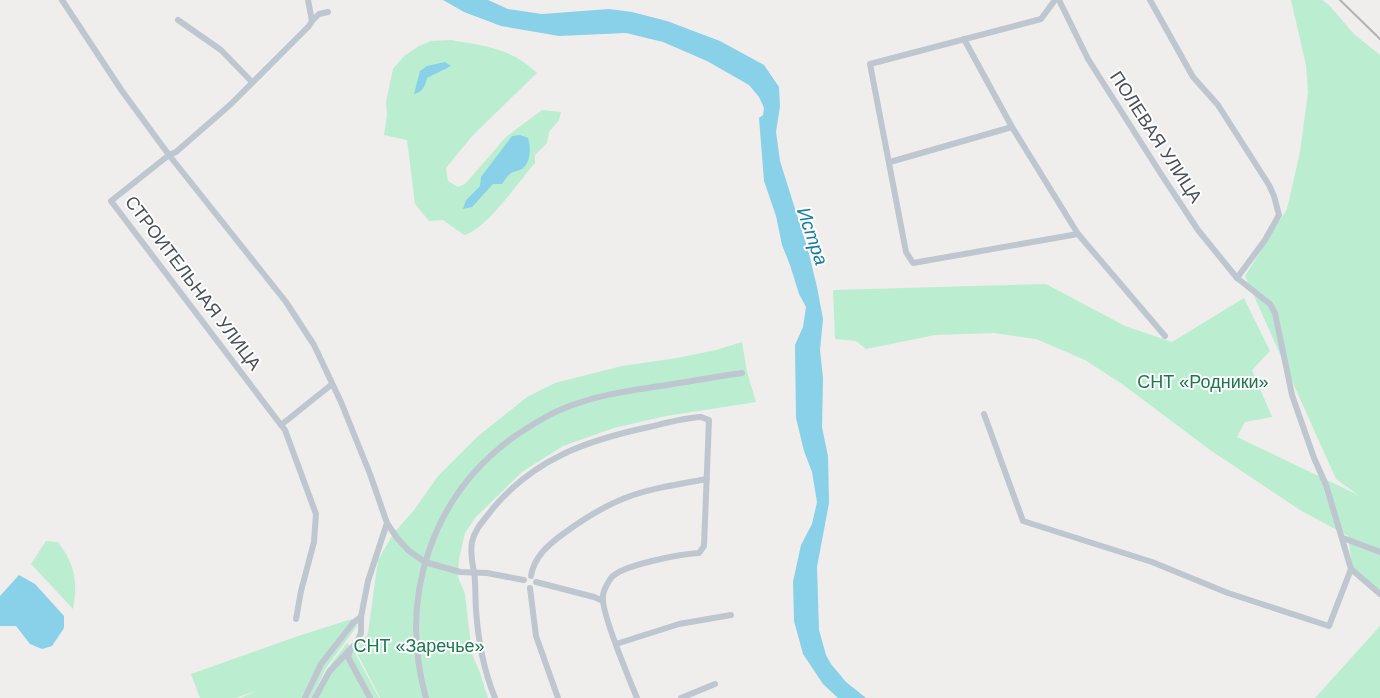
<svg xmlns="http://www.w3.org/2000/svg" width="1380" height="698" viewBox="0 0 1380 698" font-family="Helvetica,sans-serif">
<rect width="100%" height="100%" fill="#f0eded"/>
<g fill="#bbedd1">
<path d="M1291 0H1322L1329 5 1354 34 1380 55V591L1356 572 1352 565 1348 536 1300 510 1210 450 1122 384 1085 360 1036 339 994 333 935 335 866 349 856 341 835 339 833 290 1046 284 1125 326 1172 342 1244 298 1270 351 1252 370 1272 417 1245 422 1237 437 1358 495 1336 479 1245 276 1287 209 1300 152 1308 92 1306 65Z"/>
<path d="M451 40C485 46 511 48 537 73L473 135 446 168 448 181 458 187 465 184 506 137 542 110 561 112 559 120 549 132 547 143 535 155V163C519 181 486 230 464 235L443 220 429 221 415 204 407 140 384 135 387 115 386 102 393 69 404 56 419 46 431 41Z"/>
<path d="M742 342 747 372 756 402 666 416 614 428 563 446 522 472 475 518 465 533 459 559 458 577 465 594 472 654 480 673 488 698H380L356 651 368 633 378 560 393 534 414 510 438 476 477 437 527 397 555 383 622 366 677 358 716 350Z"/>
<path d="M46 541 58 542C75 565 78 581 73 609L31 564Z"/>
<path d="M352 619 357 626 326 668 312 698H240L259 690 236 698H200L191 674 298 636Z"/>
<path d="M1380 626V698H1315Z"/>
<path d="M347 643 354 651 379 698H313L327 669Z"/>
</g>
<g fill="#89d0e9">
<path d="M443 0H488L508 9 542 14 609 9 632 12 667 21 720 41 764 65 779 87 780 106 776 132 780 161 808 250 817 287 823 319 820 350 823 378 822 427 828 456 829 503 817 567 819 630 826 655 831 664 846 682 866 698H838L823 684 803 654 794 621 793 582 801 545 812 524 817 502 812 472 804 451 796 418 795 345 803 327 806 307 799 294 790 265 782 245 776 216 764 181 759 118 763 115 764 108 759 97 749 85 707 61 663 42 626 33 559 36 501 26 464 12Z"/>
<path d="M445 62 451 66 427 78C425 86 423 92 414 94L420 71 427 66Z"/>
<path d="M520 135 528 138C531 147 531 163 522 169 518 171 513 171 510 174 507 176 504 181 502 184H493L472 207 463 209 466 200 480 186 481 177 512 136Z"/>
<path d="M19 575 35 584 64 616V628L52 646 42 649 30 644 16 626H0V596Z"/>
</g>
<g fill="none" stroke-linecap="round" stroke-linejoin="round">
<g stroke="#bec6cf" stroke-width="6">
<path d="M62 0 122 91 169 155 286 302 314 345 341 402 370 474 387 523 397 538 409 551 425 562 460 572 487 573 524 580"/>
<path d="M1055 0 1041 19 870 64 906 252 913 263 1078 234"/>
<path d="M1059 0 1088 59 1161 174 1198 230 1237 278 1270 304 1275 313 1292 395 1314 458 1326 485 1351 569 1380 594"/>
<path d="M1150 0 1193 77 1218 105 1269 185 1274 196 1279 215 1265 240 1237 278"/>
<path d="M178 20 221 50 252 82"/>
<path d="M312 21 319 14 328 12"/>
<path d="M964 39 1012 127 1078 234 1165 336"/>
<path d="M890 162 1012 127"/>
<path d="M984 414 1023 521 1152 562 1228 593 1329 626 1351 569"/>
<path d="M281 425 111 201 169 155 176 152 231 104 309 26 312 21 308 0"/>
<path d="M1343 538 1380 552"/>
<path d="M531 576C534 557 548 545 563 534 582 520 602 507 625 498 651 488 680 484 707 479"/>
<path d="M536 582 594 597 603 601"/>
<path d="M530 588 536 636 558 698"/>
<path d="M296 619 301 591 314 542 316 514 285 430 281 425 331 385"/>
<path d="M616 644 679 624 731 615"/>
<path d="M350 650 348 657 370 698"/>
<path d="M305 698 321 664 353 623 361 617"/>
<path d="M315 698 329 672 357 642 361 633V617L368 581 387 523"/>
<path d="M426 698C398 598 431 494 518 434 532 425 545 416 560 410 592 396 626 391 660 386 687 382 714 377 742 373"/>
<path d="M495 698C484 671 478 639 476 610 475 597 476 584 474 572 472 562 470 552 472 542 475 528 486 518 494 507 536 458 588 440 649 427 666 423 683 418 701 417L709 420 704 546 699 553C681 554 621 565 611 578 608 582 603 591 603 596 600 610 630 681 637 698"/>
<path d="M681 698 715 684"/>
</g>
<path stroke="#afb2b7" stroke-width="2" d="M1340 0 1380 39"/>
</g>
<g text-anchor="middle" stroke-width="4" stroke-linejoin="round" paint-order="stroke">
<g font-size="18" fill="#464f5a" stroke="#fff">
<text transform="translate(1156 137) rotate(57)" y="6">ПОЛЕВАЯ УЛИЦА</text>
<text transform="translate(193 283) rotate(53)" y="6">СТРОИТЕЛЬНАЯ УЛИЦА</text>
</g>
<g font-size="18" fill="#19794d" stroke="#fff">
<text x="1203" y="388">СНТ «Родники»</text>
<text x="419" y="652">СНТ «Заречье»</text>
</g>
<g font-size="19" font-style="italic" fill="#0f7da3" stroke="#fff">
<text transform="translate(813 236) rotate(71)" y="7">Истра</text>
</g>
</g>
</svg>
